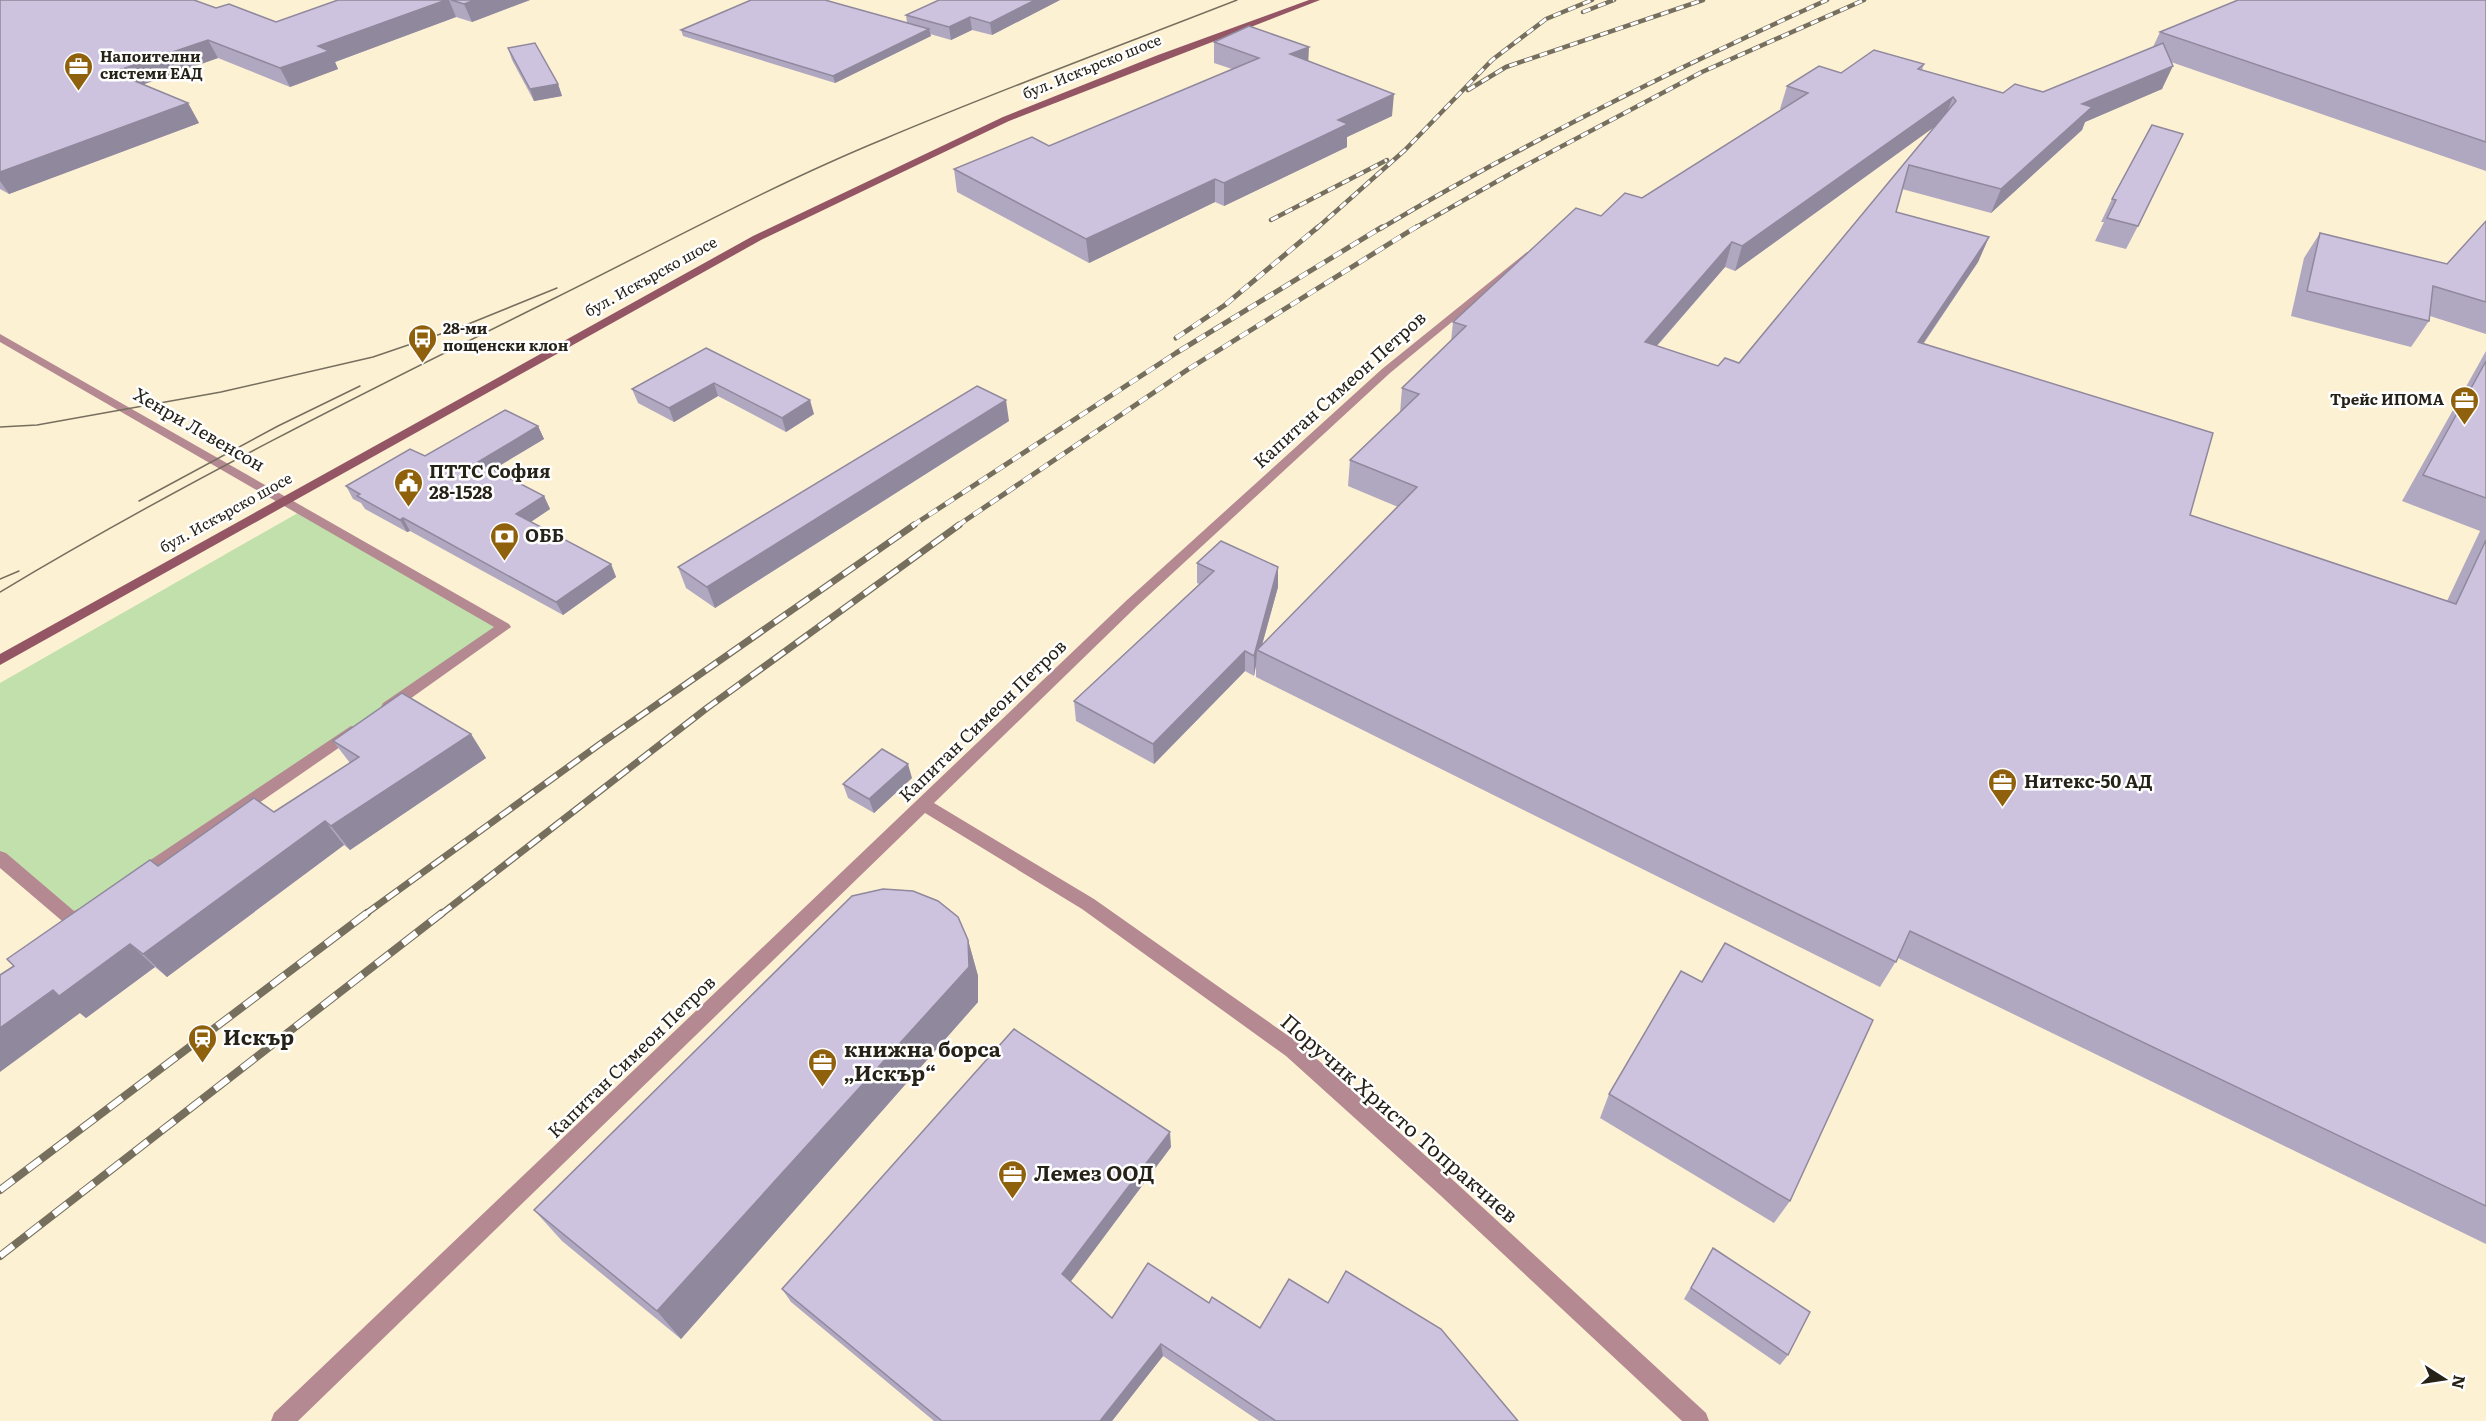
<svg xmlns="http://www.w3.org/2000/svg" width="2486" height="1421" viewBox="0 0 2486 1421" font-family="Literata,serif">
<rect width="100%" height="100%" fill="#fdf1d4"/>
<path fill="#c2e0ac" d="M303 510 504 627 74 921 0 857V683Z"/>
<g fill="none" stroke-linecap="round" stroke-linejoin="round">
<g fill="#b58992" fill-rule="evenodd">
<path d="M1527 252 1531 253V257L1390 373 1137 606 934 803 1094 899 1300 1044 1454 1181 1706 1413 1709 1421H1682L1440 1195 1286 1056 1082 909 925 813 298 1421H271L274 1413 1127 600 1382 369Z"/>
<path d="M0 334 509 624 511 627 393 711H383L381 707 383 703 494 627 0 342Z"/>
<path d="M351 726 356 728 359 732 356 736 146 881 140 883 134 881 132 876 134 871Z"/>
<path d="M0 851 6 853 74 911 83 907 89 909 92 914 89 919 74 928 68 926 0 868Z"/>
</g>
<path fill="#945665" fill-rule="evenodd" d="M1309 0H1320L1009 121 761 240 0 665V654L753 236 1003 117 1158 55Z"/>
<g stroke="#766f5e" stroke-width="1.5">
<path d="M0 427 37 425 221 392 373 357 461 327 557 288"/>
<path d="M139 501 278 426 360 386"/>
<path d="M0 579 19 571"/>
<path d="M0 592C180 484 367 391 555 298 664 244 772 185 884 139 1000 90 1119 46 1237 0"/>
</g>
<defs>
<g id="rail-far3">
<path d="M1583 12 1614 0"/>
<path d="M1468 90 1506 67 1703 0"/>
<path d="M1271 220 1387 160"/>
<path d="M1316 229 1405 150 1492 60 1546 19 1592 0"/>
<path d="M1380 229C1524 143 1674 69 1827 0"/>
<path d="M1413 229 1517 170 1702 72 1864 0"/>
</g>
<g id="rail-far2">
<path d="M1176 338 1225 305 1318 227"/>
<path d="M912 526 1176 353 1382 227"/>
<path d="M957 526 1187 370 1416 227"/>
</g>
<g id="rail-far1">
<path d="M364 915 600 744 914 525"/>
<path d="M440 915 707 708 959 525"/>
</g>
<g id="rail">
<path d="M0 1190 367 913"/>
<path d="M0 1256 442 913"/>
</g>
</defs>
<use href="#rail-far3" stroke="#766f5e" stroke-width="4.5"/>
<use href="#rail-far2" stroke="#766f5e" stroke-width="5"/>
<use href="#rail-far1" stroke="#766f5e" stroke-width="7"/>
<use href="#rail" stroke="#766f5e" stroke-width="8"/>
<use href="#rail-far3" stroke="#fff" stroke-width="3" stroke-dasharray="8" stroke-linecap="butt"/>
<use href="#rail-far2" stroke="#fff" stroke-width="4" stroke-dasharray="10" stroke-linecap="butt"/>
<use href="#rail-far1" stroke="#fff" stroke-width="4.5" stroke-dasharray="14" stroke-linecap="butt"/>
<use href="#rail" stroke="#fff" stroke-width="6" stroke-dasharray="17" stroke-linecap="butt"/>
</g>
<g fill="#b0a8c0" fill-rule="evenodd">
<path d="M0 0 216 8 276 22 338 0H530L472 22 456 17 335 62 338 69 290 87 218 58 143 84 188 103 199 123 9 194 0 189Z"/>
<path d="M1060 0 992 35 972 30 951 40 930 34 931 36 835 83 683 36 681 30 907 23 906 15Z"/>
<path d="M2486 0V171L2171 62 2162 89 2085 122 2082 130 1991 213 1902 189 1896 212 1989 237 1978 262 1924 343 2190 515 2447 601 2480 531 2402 501 2486 351V1244L1898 958 1880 987 1256 677V665L1254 676 1245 671 1154 764 1076 721 1074 701 1199 584 1197 583V563L1278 587 1262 645 1398 507 1348 486 1350 460 1400 413 1402 388 1451 341 1453 322 1601 216 1642 198 1782 109H1780L1787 86 1841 73 1924 64 1922 70 2003 93 2043 92 2153 47 2160 32ZM1935 126 1739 363 1718 366 1657 346 1725 267 1735 271Z"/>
<path d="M1214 42 1308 61 1392 116 1347 137V147L1224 206 1215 202 1089 263 957 192 954 169 1049 146 1232 69 1214 63Z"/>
<path d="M508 48 558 84 562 96 534 101 512 60Z"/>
<path d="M2152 125 2138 226 2126 249 2095 241 2104 222H2101L2112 199Z"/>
<path d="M2486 221V334L2430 316 2429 321 2411 347 2291 316 2304 258 2320 233 2447 264Z"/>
<path d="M706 348 814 414 786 432 718 396 674 422 638 403 632 389Z"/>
<path d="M1009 421 715 608 686 588 678 567Z"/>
<path d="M538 426 544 439 492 470 544 496 550 509 531 522 611 564 616 577 563 615 410 531 407 532 365 509 361 503 353 499 346 486 425 456Z"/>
<path d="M471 734 486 758 350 850 344 845 167 977 155 967 86 1018 80 1013 158 866 274 812 350 763 333 741Z"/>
<path d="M912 778 874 813 848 798 843 784Z"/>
<path d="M968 940 978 976V1002L681 1339 562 1241 534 1210Z"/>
<path d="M1609 1094 1790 1201 1774 1223 1600 1118Z"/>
<path d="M1171 1147 1070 1281 1112 1318 1209 1303 1260 1328 1518 1421H1259L1163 1356 1112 1421H934L791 1302 782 1289Z"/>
<path d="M1713 1248 1788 1355 1780 1365 1684 1299Z"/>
</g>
<g fill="#90889c">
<path d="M446 0H449L456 17 335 62 338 69 290 87 280 68 318 46Z"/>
<path d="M475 0H530L472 22 464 4Z"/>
<path d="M1035 0H1060L992 35 990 23Z"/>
<path d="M970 17 972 30 951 40 949 27Z"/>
<path d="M929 29 931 36 835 83 833 76Z"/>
<path d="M208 40 218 58 125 91 113 72Z"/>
<path d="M1309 47 1308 68 1290 54Z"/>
<path d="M2173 66 2162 89 2085 122 2082 130 1991 213 2001 189 2082 104Z"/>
<path d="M558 84 562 96 534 101 530 89Z"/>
<path d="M1394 94 1392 116 1347 137V147L1224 206V183L1338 120Z"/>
<path d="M1953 97 1944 120 1735 271 1742 246Z"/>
<path d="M188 103 199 123 9 194 0 181V172Z"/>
<path d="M1215 179V202L1089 263 1086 239Z"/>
<path d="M1989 237 1978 262 1907 367 1918 342Z"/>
<path d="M1732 242 1725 267 1638 367 1645 342Z"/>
<path d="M714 383 718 396 674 422 669 408Z"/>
<path d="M810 400 814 414 786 432 782 418Z"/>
<path d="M1006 400 1009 421 715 608 707 587Z"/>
<path d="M538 426 544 439 484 475 478 462Z"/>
<path d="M544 496 550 509 523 527 516 514Z"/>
<path d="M403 518 410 531 407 532 400 520Z"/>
<path d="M611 564 616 577 563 615 556 602Z"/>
<path d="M1278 567V587L1260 652 1257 650 1256 665 1254 676V656Z"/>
<path d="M1245 651V671L1154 764 1153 744Z"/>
<path d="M471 734 486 758 350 850 331 826Z"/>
<path d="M908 764 912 778 874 813 869 799Z"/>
<path d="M325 821 344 845 167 977 143 954Z"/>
<path d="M968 940 978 976V1002L681 1339 657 1311Z"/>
<path d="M130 944 155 967 86 1018 80 1013 0 1072V1028L53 990Z"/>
<path d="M1170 1132 1171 1147 1066 1288 1062 1274Z"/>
<path d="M1161 1344 1163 1356 1112 1421H1100Z"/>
</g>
<g fill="#cdc3df" stroke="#90889c" stroke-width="1.5" fill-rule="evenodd">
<path d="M0 0H194L216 8 229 4 276 22 338 0H446L318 46 329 51 280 68 208 40 113 72 188 103 0 172Z"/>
<path d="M451 0H475L464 4Z"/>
<path d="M751 0H825L929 29 833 76 681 30Z"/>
<path d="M939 0H1035L990 23 970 17 949 27 906 15Z"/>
<path d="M2238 0H2486V142L2160 32Z"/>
<path d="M1249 26 1309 47 1290 54 1394 94 1338 120 1348 124 1224 183 1215 179 1086 239 954 169 1032 137 1049 146 1259 58 1214 42Z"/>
<path d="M535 43 558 84 530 89 508 48Z"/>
<path d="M2163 43 2173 66 2082 104 2092 107 2001 189 1909 165 1896 212 1989 237 1918 342 2213 433 2190 515 2456 604 2486 540V1206L1910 931 1896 962 1257 650 1417 487 1350 460 1419 394 1402 388 1466 326 1453 322 1576 208 1601 216 1625 193 1642 198 1808 93 1787 86 1819 66 1841 73 1874 50 1924 64 1918 69 2003 93 2015 84 2043 92ZM1953 97 1956 101 1739 363 1725 358 1718 366 1645 342 1732 242 1742 246Z"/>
<path d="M2152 125 2183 134 2138 226 2107 218 2116 200 2112 199Z"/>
<path d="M2486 221V302L2433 286 2429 321 2307 291 2320 233 2447 264Z"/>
<path d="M706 348 810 400 782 418 714 383 669 408 632 389Z"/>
<path d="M2486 361V498L2423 475Z"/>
<path d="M977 386 1006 400 707 587 678 567Z"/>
<path d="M505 410 538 426 478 462 544 496 516 514 611 564 556 602 403 518 400 520 357 496 360 494 346 486 410 449 425 456Z"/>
<path d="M1221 541 1278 567 1254 656 1245 651 1153 744 1074 701 1214 571 1197 563Z"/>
<path d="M402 693 471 734 331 826 325 821 143 954 130 944 59 996 53 990 0 1028V975L14 966 7 959 150 860 158 866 254 798 274 812 359 757 333 741Z"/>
<path d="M882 749 908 764 869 799 843 784Z"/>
<path d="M883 889 913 891 938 901 958 917 968 940 969 967 657 1311 534 1210 852 896Z"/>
<path d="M1725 943 1873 1020 1790 1201 1609 1094 1681 971 1702 982Z"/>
<path d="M1014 1029 1170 1132 1062 1274 1112 1318 1148 1263 1209 1303 1212 1297 1260 1328 1289 1279 1328 1303 1346 1271 1441 1329 1518 1421H1276L1161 1344 1100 1421H942L782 1289Z"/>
<path d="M1713 1248 1810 1312 1788 1355 1691 1288Z"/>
</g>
<defs>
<symbol id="office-pin" viewBox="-11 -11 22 30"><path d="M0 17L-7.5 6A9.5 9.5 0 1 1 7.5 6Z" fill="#90610d" stroke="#fff"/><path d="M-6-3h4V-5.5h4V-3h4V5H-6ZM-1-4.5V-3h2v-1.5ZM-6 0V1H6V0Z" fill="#fff"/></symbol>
<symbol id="bus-pin" viewBox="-11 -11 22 30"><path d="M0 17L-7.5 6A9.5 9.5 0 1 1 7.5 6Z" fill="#90610d" stroke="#fff"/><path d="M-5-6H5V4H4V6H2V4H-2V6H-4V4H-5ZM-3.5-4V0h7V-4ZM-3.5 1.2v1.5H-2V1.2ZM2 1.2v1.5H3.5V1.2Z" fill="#fff"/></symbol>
<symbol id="civic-pin" viewBox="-11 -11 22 30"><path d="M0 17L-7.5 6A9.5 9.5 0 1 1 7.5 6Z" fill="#90610d" stroke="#fff"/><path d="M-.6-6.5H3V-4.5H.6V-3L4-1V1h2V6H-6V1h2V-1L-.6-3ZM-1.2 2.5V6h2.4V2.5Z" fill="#fff"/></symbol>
<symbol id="bank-pin" viewBox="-11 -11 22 30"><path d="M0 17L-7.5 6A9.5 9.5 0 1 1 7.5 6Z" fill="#90610d" stroke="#fff"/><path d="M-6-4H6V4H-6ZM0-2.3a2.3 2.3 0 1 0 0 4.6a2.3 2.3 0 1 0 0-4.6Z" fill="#fff"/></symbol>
<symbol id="station-pin" viewBox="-11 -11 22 30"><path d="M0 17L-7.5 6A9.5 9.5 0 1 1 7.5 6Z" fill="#90610d" stroke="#fff"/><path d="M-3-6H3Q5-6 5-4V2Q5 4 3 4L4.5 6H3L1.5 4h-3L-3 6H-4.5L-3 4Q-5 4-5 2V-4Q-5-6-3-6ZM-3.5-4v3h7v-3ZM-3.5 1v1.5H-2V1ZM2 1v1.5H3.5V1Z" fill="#fff"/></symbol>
</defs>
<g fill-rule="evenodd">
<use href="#office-pin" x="62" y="50" width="33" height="45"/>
<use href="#bus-pin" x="406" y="322" width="33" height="45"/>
<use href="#office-pin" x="2448" y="384" width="33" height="45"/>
<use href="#civic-pin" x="392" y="466" width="33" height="45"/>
<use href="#bank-pin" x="488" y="520" width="33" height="45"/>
<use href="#office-pin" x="1986" y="766" width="33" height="45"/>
<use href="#station-pin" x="186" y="1022" width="33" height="45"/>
<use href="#office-pin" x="806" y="1046" width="33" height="45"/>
<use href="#office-pin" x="996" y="1158" width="33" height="45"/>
</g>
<g text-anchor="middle" stroke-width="5" stroke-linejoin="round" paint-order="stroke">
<g font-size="15" font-weight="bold" fill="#272218" stroke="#fff" text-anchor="start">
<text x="100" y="62">Напоителни<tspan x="100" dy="17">системи ЕАД</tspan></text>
<text x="443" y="334">28-ми<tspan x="443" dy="17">пощенски клон</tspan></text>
<text x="2444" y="405" text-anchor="end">Трейс ИПОМА</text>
</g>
<g font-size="15" fill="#272218" stroke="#fff">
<text transform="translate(1092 67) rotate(-22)" y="5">бул. Искърско шосе</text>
<text transform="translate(651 277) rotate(-29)" y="5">бул. Искърско шосе</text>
<text transform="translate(226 513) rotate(-29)" y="5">бул. Искърско шосе</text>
</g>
<g font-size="18" fill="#272218" stroke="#fff">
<text transform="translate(1340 390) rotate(-42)" y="6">Капитан Симеон Петров</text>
<text transform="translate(199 430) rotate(30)" y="6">Хенри Левенсон</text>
<text transform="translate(983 721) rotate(-44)" y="6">Капитан Симеон Петров</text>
<text transform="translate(632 1057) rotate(-44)" y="6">Капитан Симеон Петров</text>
</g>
<g font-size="18" font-weight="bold" fill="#272218" stroke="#fff" text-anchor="start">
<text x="429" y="478">ПТТС София<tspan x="429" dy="21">28-1528</tspan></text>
<text x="525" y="542">ОББ</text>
<text x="2024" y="788">Нитекс-50 АД</text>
</g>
<g font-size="21" font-weight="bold" fill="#272218" stroke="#fff" text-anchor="start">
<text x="223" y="1045">Искър</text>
<text x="844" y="1057">книжна борса<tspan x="844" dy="24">„Искър“</tspan></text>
<text x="1034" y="1181">Лемез ООД</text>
</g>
<g font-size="21" fill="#272218" stroke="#fff">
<text transform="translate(1399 1119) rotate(41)" y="7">Поручик Христо Топракчиев</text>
</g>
</g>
<g transform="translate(2444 1379) rotate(102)" stroke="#ffffff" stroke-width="4.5" paint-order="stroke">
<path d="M0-4.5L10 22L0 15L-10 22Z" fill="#272218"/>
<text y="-9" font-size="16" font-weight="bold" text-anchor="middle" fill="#272218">N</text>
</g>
</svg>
